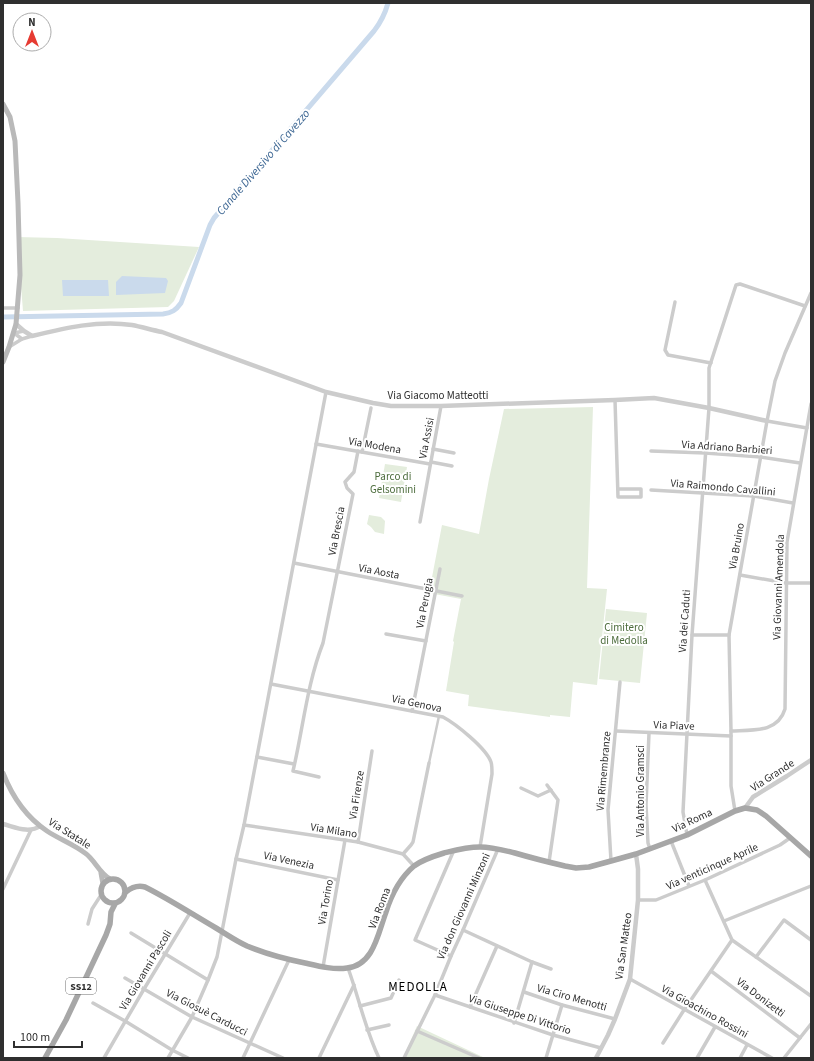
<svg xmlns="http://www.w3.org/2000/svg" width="814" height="1061" viewBox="0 0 814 1061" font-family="'Source Sans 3',sans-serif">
<rect width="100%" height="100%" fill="#fff"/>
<g fill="#e4eddd">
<path d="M17 237 57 238 199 247 174 301 168 307 23 311Z"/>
<path d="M593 407 587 588 607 589 597 685 573 682 570 717 550 715V717L468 706 469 695 446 691 454 642 453 641 461 599 429 593 442 525 479 534 489 479 504 409Z"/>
<path d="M385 464 407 467 401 502 379 498Z"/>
<path d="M369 515 381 517 385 521 384 534 375 532 371 527 367 524Z"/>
<path d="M606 609 647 613 640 683 599 679Z"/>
<path d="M417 1026 485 1058H403Z"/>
</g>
<g fill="#cadaec">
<path d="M122 276 166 278 168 281 165 293 116 295V282Z"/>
<path d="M62 280H108L109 296H63Z"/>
</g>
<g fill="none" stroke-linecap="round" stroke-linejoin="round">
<path stroke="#cadaec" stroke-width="5" d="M3 317 163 314C172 313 176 310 181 303L210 225 214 218 374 31C381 22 385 14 388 3"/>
<path stroke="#ccc" stroke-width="2.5" d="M429 763 439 716"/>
<g stroke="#ccc" stroke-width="3.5">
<path d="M675 302 665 350 668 355 711 363"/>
<path d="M3 308H18"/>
<path d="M22 339 14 333 24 331"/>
<path d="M9 347 22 339 32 336"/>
<path d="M615 400 618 497H641V489H618"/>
<path d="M767 421 807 428"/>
<path d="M316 444 430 464"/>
<path d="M433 449 454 453"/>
<path d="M651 451 705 453 761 457 800 463"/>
<path d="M362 452 371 408"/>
<path d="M431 462 452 466"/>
<path d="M651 490 754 496 793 503"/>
<path d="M420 522 441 406"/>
<path d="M294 563 462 596"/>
<path d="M740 575 786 583H811"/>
<path d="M386 634 426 641"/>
<path d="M692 635H729"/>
<path d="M271 684 443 717C456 724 486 748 491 762 492 765 492 770 492 774L480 847"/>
<path d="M412 711 440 569"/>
<path d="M616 731 731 736"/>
<path d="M731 731C752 730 778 733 785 709L787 542 811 404"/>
<path d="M649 733 646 805 648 843 650 849"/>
<path d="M257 757 294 764"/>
<path d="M319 777 293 771C303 729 307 684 323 643L353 494 347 488 345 482 354 472 358 451"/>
<path d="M547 785 558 800 549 862"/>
<path d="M521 788 538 796 551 790"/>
<path d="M735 811 731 786V731L729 635 767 421 775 381 785 353 811 293"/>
<path d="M244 825 358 842 403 854 414 866"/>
<path d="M687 835 683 812 692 635 709 408V368L736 285 740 284 805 306"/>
<path d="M671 841 689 886"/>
<path d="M358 842 372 751"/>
<path d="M403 854 411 845 413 842 429 763"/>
<path d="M236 859 338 880"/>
<path d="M611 861 608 810 620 682"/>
<path d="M705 880 732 940 811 996"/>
<path d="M3 889 31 830"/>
<path d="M638 900H656L705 880 780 845 790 838"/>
<path d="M724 921 811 886"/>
<path d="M88 924 92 909 101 895"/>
<path d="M463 930 532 962 551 969"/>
<path d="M131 933 208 980"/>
<path d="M451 956 415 940 454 850"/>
<path d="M756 957 784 920 811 940"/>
<path d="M323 967 345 840"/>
<path d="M348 968C359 998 365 1029 379 1058"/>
<path d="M711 971 800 1038"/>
<path d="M125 978 192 1017 283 1058"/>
<path d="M630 979 772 1058"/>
<path d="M524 992 562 1005 615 1019"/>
<path d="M435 995 553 1035 601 1048"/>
<path d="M93 1003 125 1021 172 1050 188 1058"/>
<path d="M360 1006 391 998 399 980"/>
<path d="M470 1007 497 946"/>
<path d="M514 1023 532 962"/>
<path d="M367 1030 389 1025"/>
<path d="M417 1031 479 1058"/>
<path d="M663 1043 684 1010 732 940"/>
<path d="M104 1058 144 989 190 913"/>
<path d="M168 1058 192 1017 208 980 217 957 236 859 244 825 326 392"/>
<path d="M243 1058 289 960"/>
<path d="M319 1058 354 985"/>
<path d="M404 1058 435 995 451 956 463 930 498 849"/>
<path d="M546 1058 562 1005"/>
<path d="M697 1058 715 1027"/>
<path d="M740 1058 747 1045"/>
<path d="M784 1058 811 1024"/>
</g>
<g stroke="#ccc" stroke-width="4.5">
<path d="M16 324 24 331 32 336C65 328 98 320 132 325 142 327 152 330 162 332L326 392 373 403 391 406H441L615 400 654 398 709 408 767 421"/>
<path d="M745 808 753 797 787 776 811 760"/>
<path d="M3 824C15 827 29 834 40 826"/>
<path d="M596 1058 608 1035 615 1019 630 979 638 900V869L636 854"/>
</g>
<g stroke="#b9b9b9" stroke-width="5">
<path d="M3 104 10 117 15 141 18 203 20 275 16 324 9 347 3 362"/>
<path d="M3 773C12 796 26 817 47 831 59 839 73 844 85 853 95 860 99 873 110 879"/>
<path d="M101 873 103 884"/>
</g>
<g stroke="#a7a7a7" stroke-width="5.5">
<circle cx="113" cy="891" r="12"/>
<path d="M126 892C132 887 138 885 145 887 169 899 192 914 216 928 226 934 236 941 247 946 266 954 285 959 305 963 318 966 333 970 347 968 374 965 378 933 386 912 391 896 400 878 414 866 422 860 434 856 444 853 456 850 467 847 480 847 492 847 503 850 515 853 532 858 548 862 565 866L576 868 589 867 611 861 636 854 687 835 735 811 745 808 757 810 766 816 811 856"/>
<path d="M45 1058 66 1020 106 935 110 924 111 912 115 904"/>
</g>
</g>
<g text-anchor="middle" stroke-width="4" stroke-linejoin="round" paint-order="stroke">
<rect fill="#fff" stroke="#6d6d6d" stroke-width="1" x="66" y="978" width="30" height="16" rx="3"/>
<g font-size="10" font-weight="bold" fill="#2f2f2f">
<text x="81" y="990">SS12</text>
</g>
<g font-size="11" fill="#2f2f2f" stroke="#fff">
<text x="438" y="399">Via Giacomo Matteotti</text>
<text transform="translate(426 438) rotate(-79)" y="4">Via Assisi</text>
<text transform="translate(375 445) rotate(10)" y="4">Via Modena</text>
<text transform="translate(727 447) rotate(4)" y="4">Via Adriano Barbieri</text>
<text transform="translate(723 487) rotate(5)" y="4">Via Raimondo Cavallini</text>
<text transform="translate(336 531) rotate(-79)" y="4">Via Brescia</text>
<text transform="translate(736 546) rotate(-80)" y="4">Via Bruino</text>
<text transform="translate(379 571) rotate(11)" y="4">Via Aosta</text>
<text transform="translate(778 587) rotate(-88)" y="4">Via Giovanni Amendola</text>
<text transform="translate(424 603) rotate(-79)" y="4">Via Perugia</text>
<text transform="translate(684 621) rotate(-86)" y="4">Via dei Caduti</text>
<text transform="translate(417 703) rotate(12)" y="4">Via Genova</text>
<text transform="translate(674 725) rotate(2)" y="4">Via Piave</text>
<text transform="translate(603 771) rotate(-85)" y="4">Via Rimembranze</text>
<text transform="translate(772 775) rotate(-33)" y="4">Via Grande</text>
<text transform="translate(640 791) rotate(-90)" y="4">Via Antonio Gramsci</text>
<text transform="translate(356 795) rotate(-81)" y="4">Via Firenze</text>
<text transform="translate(692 820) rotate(-25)" y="4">Via Roma</text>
<text transform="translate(334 830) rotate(9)" y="4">Via Milano</text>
<text transform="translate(70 833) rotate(32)" y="4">Via Statale</text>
<text transform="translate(289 860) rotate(12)" y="4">Via Venezia</text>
<text transform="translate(712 866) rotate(-24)" y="4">Via venticinque Aprile</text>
<text transform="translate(325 902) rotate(-80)" y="4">Via Torino</text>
<text transform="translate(463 906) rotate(-66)" y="4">Via don Giovanni Minzoni</text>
<text transform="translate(379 908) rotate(-69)" y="4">Via Roma</text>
<text transform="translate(623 946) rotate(-82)" y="4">Via San Matteo</text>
<text transform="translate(145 970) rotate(-59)" y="4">Via Giovanni Pascoli</text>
<text transform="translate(572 997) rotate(16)" y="4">Via Ciro Menotti</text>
<text transform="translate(761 997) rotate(37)" y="4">Via Donizetti</text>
<text transform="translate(705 1011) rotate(29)" y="4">Via Gioachino Rossini</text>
<text transform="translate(207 1012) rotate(27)" y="4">Via Giosuè Carducci</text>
<text transform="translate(520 1014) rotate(18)" y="4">Via Giuseppe Di Vittorio</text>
</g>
<g font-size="11" fill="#4c6c3c" stroke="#fff">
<text x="393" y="480">Parco di<tspan x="393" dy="13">Gelsomini</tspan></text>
<text x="624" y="631">Cimitero<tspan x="624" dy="13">di Medolla</tspan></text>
</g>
<g font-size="12" font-style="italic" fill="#3c6693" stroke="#fff">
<text transform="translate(263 162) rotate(-49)" y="4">Canale Diversivo di Cavezzo</text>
</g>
<g font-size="13" letter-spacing="1" fill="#000" stroke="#fff">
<text x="418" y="991">MEDOLLA</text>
</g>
</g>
<rect width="814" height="1061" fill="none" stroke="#2f2f2f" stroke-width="8"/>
<g transform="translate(32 32)"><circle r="19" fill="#ffffff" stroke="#acacac"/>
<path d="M0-3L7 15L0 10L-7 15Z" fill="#e63b32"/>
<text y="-6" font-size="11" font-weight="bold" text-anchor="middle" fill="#2f2f2f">N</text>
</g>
<path d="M14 1041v6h68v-6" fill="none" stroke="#2f2f2f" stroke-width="2"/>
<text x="20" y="1041" font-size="12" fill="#2f2f2f" stroke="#ffffff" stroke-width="3" paint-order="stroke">100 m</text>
</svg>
